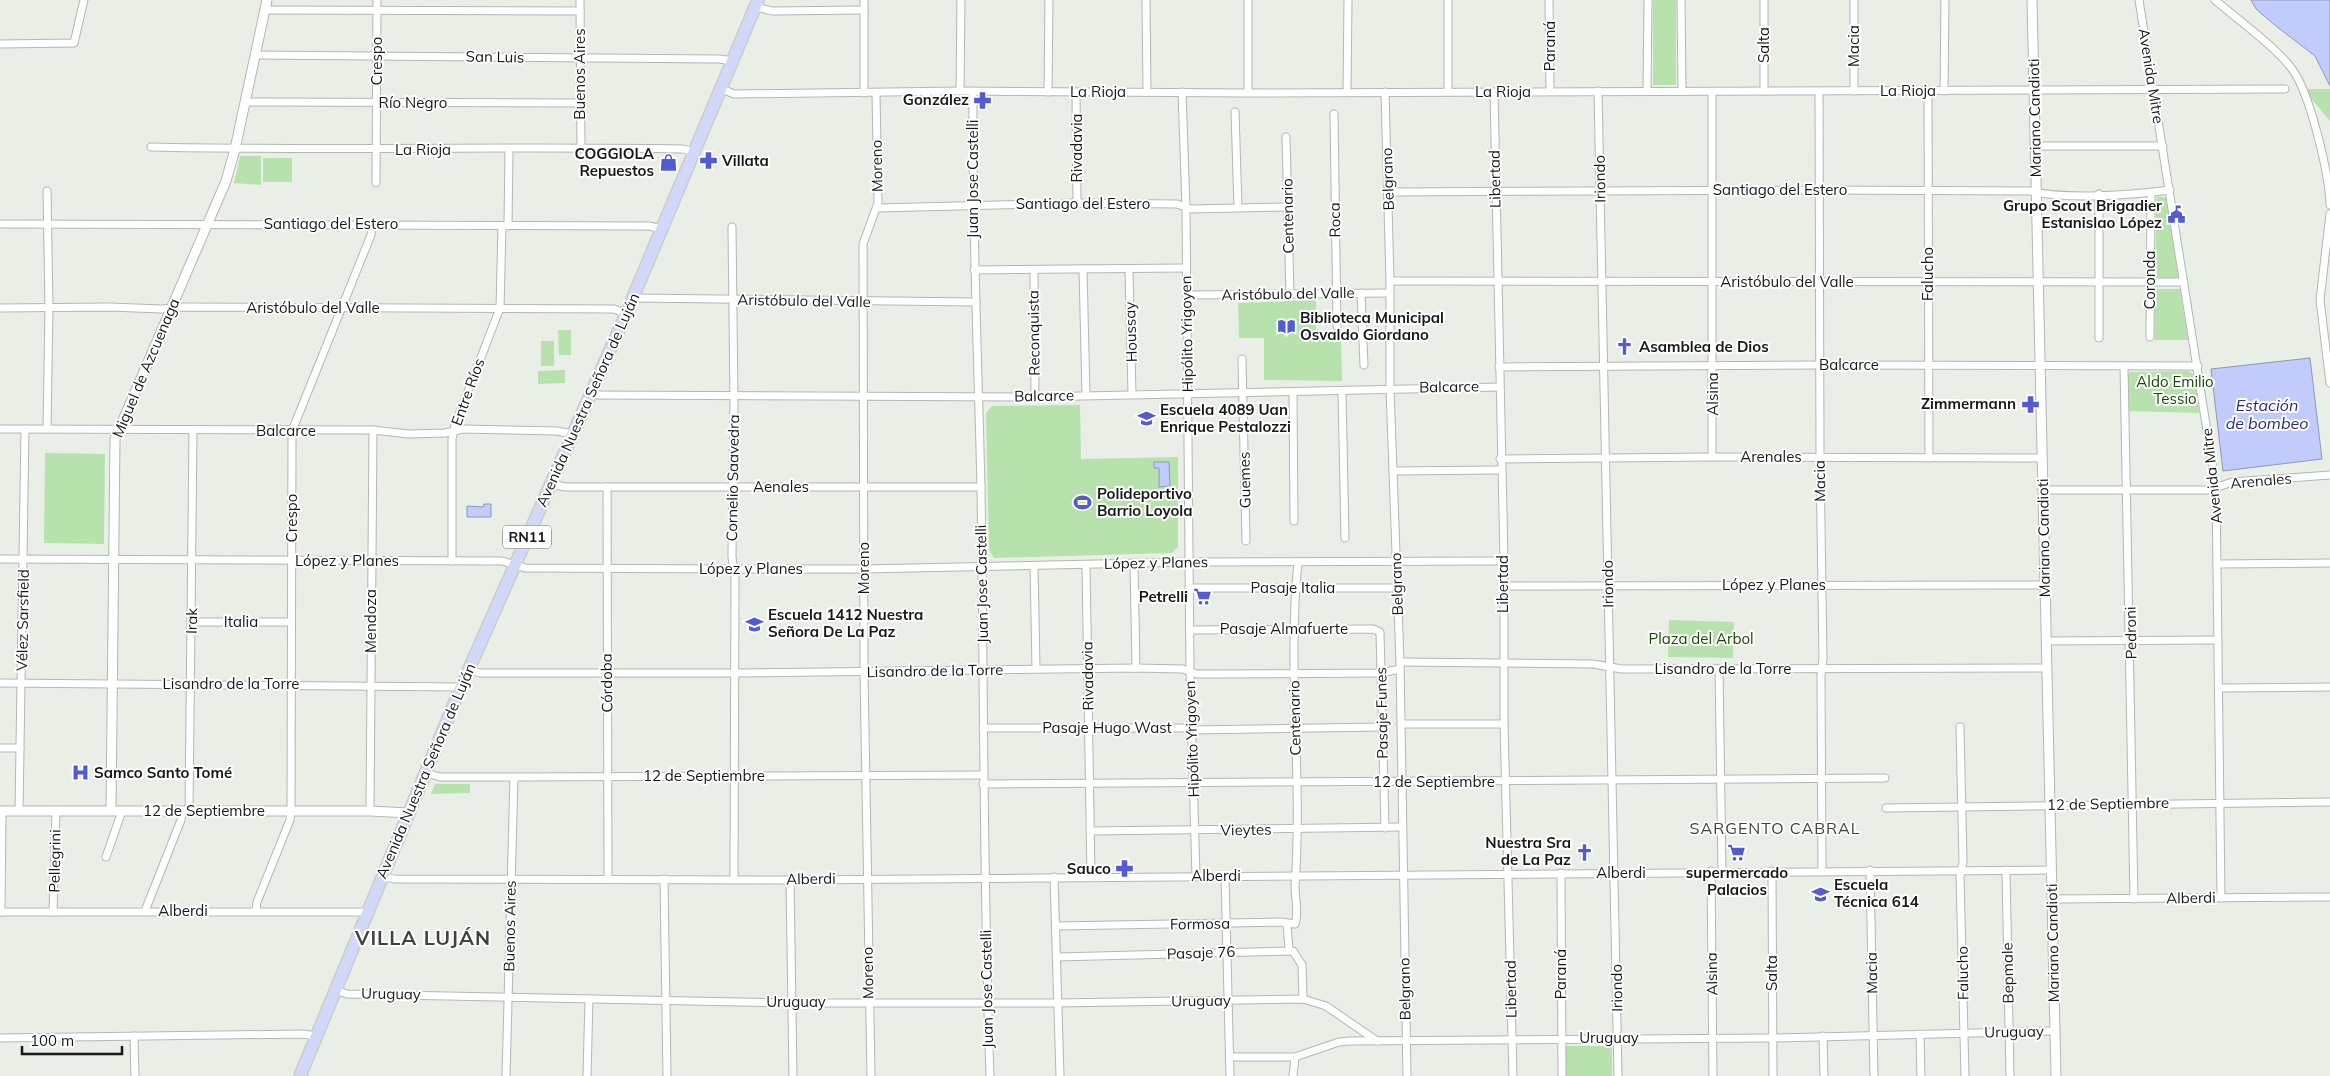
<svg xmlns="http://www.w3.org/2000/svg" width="2330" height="1076" viewBox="0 0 2330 1076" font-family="Mulish,sans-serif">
<rect width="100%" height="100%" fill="#e9efe7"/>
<g fill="#b8e2ad">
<rect x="1653" y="0" width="23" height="85"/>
<path d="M2303 89H2330V121Z"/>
<path d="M240 156H261V185L234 183Z"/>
<rect x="263" y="158" width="29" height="24"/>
<path d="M2158 196 2166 198 2178 276 2175 280H2159L2156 277V200Z"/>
<path d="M2154 289H2180L2188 340H2155Z"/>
<path d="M1316 300V340H1341L1342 381 1264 380V338H1239L1238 303Z"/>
<path d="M558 330H571V355H559Z"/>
<rect x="541" y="341" width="13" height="25"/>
<path d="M565 370V383L538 384V371Z"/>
<path d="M2189 371 2194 375 2199 413 2128 411V376L2130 372Z"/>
<path d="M1080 405 1081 459 1178 457V547L1172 553 994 558 989 550 986 413 992 406Z"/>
<path d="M45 453 105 454 104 544 44 543Z"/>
<path d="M1669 620 1734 622 1733 658 1668 657Z"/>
<path d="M435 784H470V793L431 794Z"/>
<path d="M1564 1046H1612V1076H1565Z"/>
</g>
<g fill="#c2ccfc" stroke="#8e96b7">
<path d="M2251 0H2330V86L2315 56 2276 26 2256 9Z"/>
<path d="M2310 358 2322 459 2223 471 2211 369Z"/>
<path d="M1154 462H1169L1170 486 1159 487V468H1154Z"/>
<path d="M484 504H491V517H467V506L483 507Z"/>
</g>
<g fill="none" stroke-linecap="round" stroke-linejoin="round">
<defs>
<g id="minor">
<path d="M580 0 581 147"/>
<path d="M1146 0 1147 92"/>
<path d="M1549 0 1550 91"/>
<path d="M1681 0 1682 91"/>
<path d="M1854 0V91"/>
<path d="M2139 0 2216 488 2221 898"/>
<path d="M2215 0C2237 19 2276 47 2292 69 2310 93 2329 173 2330 205"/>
<path d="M756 7 772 11 864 10"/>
<path d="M265 10 580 11"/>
<path d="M0 44 74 43 84 0"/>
<path d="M257 55 719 59 734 61"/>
<path d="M722 89 734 94 960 91 1248 93 2285 89"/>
<path d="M960 91 961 0"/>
<path d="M1448 91V0"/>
<path d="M1598 91 1618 1076"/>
<path d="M1647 91 1648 0"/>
<path d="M1764 91V0"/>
<path d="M1928 91 1929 458"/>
<path d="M1944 91 1945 0"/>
<path d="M973 92C972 224 978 356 981 488 984 684 983 880 990 1076"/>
<path d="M1048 92 1049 0"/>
<path d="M1182 92 1186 207 1190 671 1196 876"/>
<path d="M1347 92 1348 0"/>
<path d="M1385 92 1390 281V389L1400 662 1407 1076"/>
<path d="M1494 92 1504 561V724L1513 1076"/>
<path d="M1712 92V457"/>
<path d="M1819 92 1820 457 1823 659 1821 675 1822 871"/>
<path d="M864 93V0"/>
<path d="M1076 93 1077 203"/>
<path d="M1248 93V0"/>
<path d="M246 102 580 103"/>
<path d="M1235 112 1238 207"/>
<path d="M1334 114 1337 326"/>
<path d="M1286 137 1290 295"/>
<path d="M2036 146H2163"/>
<path d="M151 147C328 151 506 146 683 149L695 152"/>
<path d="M376 183 377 0"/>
<path d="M1389 192 1820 190 2030 191C2066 200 2132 195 2170 190"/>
<path d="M877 208 1077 203 1177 204 1191 209 1288 207"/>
<path d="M2330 214 2320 300 2330 383"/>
<path d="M0 224 649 226 662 229"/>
<path d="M508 226 509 149"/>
<path d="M732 227 734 402 732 557 735 577 734 878"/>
<path d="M1083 269 1086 395"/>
<path d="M1129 269 1132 394"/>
<path d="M974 270 1186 268"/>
<path d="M1034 270 1035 397"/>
<path d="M1390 281 2184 282"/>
<path d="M1361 293 1364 365"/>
<path d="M1187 295 1389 293"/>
<path d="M633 298 976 302"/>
<path d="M0 308 109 307 162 309 180 307 614 309 626 314"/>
<path d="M2150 337 2151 192"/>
<path d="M2099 338V194"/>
<path d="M1242 359 1246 541"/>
<path d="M2124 366 2134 899"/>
<path d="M1499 367 1820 365 2198 366"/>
<path d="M1293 392 1294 521"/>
<path d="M1342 392 1345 538"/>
<path d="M590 395 1035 397 1499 387"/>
<path d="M0 429 373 430 408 434 445 433 463 429 557 431 572 434"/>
<path d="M47 429 49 307 47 191"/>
<path d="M1500 459 1712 457 2042 458"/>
<path d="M1393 471 1500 470"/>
<path d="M551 484 565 487H981"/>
<path d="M607 487 608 878"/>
<path d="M2043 490H2209L2232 482 2330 475"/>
<path d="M0 559 502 561 525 568 734 569H864L1189 562 1504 561"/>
<path d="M452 561V439L455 425 500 308 502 226"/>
<path d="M1134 563 1136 668"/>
<path d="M2218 564 2330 563"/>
<path d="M1086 565 1091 877"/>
<path d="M1034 566 1036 668"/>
<path d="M1503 586 2044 585"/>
<path d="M1189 588H1397"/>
<path d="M192 622H291"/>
<path d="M1190 630 1373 629 1380 632 1385 828"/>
<path d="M2046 641 2218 640"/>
<path d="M1400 662 1593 664 1622 669 2046 668"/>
<path d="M1719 669 1722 871"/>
<path d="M469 670 480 673H734L1136 668 1183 669 1197 674H1211L1381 673 1400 669"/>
<path d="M0 683 461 687"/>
<path d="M2219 688 2330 687"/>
<path d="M1401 724H1504"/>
<path d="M1960 727 1963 862 1960 876 1965 1076"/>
<path d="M983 728H1184L1192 730 1381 727"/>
<path d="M0 748H20"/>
<path d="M426 773 440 777H514L983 775"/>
<path d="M983 784 1885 778"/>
<path d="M1886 808 2330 802"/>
<path d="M19 811 25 429"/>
<path d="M189 811 193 431"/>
<path d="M370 811 373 430"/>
<path d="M1090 831 1401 827"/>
<path d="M106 857 122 811"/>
<path d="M1870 870 1874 1076"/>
<path d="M2006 870 2010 1076"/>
<path d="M1711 871 1713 1076"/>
<path d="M1772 871 1773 1076"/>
<path d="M1561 873 1562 1076"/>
<path d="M382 876 394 879 790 880 2051 870"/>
<path d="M1225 876 1230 1076"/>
<path d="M1054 877 1060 1076"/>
<path d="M664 879 667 1076"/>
<path d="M790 880 793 1076"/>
<path d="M2052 899 2330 897"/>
<path d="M145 911 181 820 182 811"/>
<path d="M256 911 257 902 290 820 291 811 292 431 371 235 372 224"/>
<path d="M0 912H367"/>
<path d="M1 912 2 811"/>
<path d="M53 912 56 810"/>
<path d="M1287 924 1289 950"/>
<path d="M1056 926 1281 922 1295 924C1299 913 1295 898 1295 886 1303 778 1287 669 1298 562"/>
<path d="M1057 957 1293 951 1302 965 1303 999"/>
<path d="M336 990 347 994 792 1003H1058L1303 999 1326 1006 1377 1041"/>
<path d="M1920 1034 1921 1076"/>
<path d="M134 1036 135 1076"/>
<path d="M1823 1036 1824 1076"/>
<path d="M0 1038 303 1034 316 1036"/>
<path d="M1230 1057H1295L1339 1042 1350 1041 1773 1038 2055 1031"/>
<path d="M506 1076 514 777"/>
<path d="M587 1076 589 999"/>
<path d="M871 1076 864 672 863 244 878 203 876 93"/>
<path d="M1293 1076 1295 1057"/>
</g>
<g id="tertiary">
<path d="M2032 0 2056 1076"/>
<path d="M111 810 115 439 226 181 235 149 267 0"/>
<path d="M0 811H370L409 813"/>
</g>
<path id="primary" d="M300 1076 461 687 626 314 758 0"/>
</defs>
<use href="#minor" stroke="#b2b8b0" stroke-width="9"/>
<use href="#tertiary" stroke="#b2b8b0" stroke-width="11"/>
<use href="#primary" stroke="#ccc" stroke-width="14"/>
<use href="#minor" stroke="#fff" stroke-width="7"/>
<use href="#tertiary" stroke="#fff" stroke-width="9"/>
<use href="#primary" stroke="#d2d9f8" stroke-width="11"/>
</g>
<defs>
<symbol id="pharmacy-bare" viewBox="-9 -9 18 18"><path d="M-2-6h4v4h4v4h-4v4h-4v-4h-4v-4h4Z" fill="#535bd2" stroke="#fff" stroke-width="2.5" paint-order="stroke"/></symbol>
<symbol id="shop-bare" viewBox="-9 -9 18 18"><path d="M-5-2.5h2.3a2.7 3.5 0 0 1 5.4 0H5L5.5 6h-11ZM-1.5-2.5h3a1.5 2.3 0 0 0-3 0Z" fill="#535bd2" stroke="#fff" stroke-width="2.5" paint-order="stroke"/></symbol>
<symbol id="civic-bare" viewBox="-9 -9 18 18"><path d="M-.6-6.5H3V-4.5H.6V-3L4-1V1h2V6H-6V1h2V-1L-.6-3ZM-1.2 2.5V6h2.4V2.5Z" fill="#535bd2" stroke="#fff" stroke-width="2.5" paint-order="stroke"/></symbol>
<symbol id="library-bare" viewBox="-9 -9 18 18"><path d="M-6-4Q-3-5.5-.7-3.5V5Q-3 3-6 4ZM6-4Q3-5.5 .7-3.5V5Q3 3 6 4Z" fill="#535bd2" stroke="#fff" stroke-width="2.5" paint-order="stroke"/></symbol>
<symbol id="church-bare" viewBox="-9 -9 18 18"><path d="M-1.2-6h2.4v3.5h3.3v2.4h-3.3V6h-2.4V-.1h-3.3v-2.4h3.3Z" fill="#535bd2" stroke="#fff" stroke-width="2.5" paint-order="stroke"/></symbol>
<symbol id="school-bare" viewBox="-9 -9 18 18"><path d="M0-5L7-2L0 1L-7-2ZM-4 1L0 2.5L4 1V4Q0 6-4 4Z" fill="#535bd2" stroke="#fff" stroke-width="2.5" paint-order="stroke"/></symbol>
<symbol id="stadium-bare" viewBox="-9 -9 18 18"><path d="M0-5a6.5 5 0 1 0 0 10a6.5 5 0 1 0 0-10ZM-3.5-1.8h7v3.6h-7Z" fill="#535bd2" stroke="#fff" stroke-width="2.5" paint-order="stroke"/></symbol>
<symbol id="supermarket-bare" viewBox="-9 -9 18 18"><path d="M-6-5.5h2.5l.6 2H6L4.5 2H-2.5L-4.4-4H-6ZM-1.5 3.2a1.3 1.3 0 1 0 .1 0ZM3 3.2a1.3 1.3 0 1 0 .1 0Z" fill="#535bd2" stroke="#fff" stroke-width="2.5" paint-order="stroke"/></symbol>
<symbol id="hospital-bare" viewBox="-9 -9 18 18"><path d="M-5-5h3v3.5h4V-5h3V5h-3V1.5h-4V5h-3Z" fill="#535bd2" stroke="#fff" stroke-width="2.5" paint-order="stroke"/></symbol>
</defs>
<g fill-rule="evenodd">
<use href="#pharmacy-bare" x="970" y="88" width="25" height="25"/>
<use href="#pharmacy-bare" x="696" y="148" width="25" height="25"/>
<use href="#shop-bare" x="656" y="150" width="25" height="25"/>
<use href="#civic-bare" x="2164" y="202" width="25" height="25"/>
<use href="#library-bare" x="1274" y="314" width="25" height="25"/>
<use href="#church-bare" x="1612" y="334" width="25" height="25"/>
<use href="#pharmacy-bare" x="2018" y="392" width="25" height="25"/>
<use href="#school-bare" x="1134" y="406" width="25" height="25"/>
<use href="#stadium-bare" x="1070" y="490" width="25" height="25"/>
<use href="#supermarket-bare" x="1190" y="584" width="25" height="25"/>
<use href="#school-bare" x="742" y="612" width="25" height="25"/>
<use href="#hospital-bare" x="68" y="760" width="25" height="25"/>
<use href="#church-bare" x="1572" y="840" width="25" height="25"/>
<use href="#supermarket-bare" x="1724" y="840" width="25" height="25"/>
<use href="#pharmacy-bare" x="1112" y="856" width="25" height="25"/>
<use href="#school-bare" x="1808" y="882" width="25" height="25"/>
</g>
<g text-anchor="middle" stroke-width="4" stroke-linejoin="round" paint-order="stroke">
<rect fill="#fff" stroke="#5c5e5c" stroke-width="1" x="503" y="525.5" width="48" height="23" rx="4"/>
<g font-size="14" font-weight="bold" fill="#161916">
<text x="527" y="542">RN11</text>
</g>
<g font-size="15" fill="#161916" stroke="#fff">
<text transform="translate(1764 45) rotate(-90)" y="5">Salta</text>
<text transform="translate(1550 46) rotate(-90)" y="5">Paraná</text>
<text transform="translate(1854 46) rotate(-90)" y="5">Macia</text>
<text transform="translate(495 57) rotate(1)" y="5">San Luis</text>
<text transform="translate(377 61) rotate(-90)" y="5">Crespo</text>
<text transform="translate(580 74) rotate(-90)" y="5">Buenos Aires</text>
<text transform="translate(2151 76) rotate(81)" y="5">Avenida Mitre</text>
<text x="1908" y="96">La Rioja</text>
<text x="1098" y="97">La Rioja</text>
<text x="1503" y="97">La Rioja</text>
<text x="413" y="108">Río Negro</text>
<text transform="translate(2035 118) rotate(-91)" y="5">Mariano Candioti</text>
<text transform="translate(1077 148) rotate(-90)" y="5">Rivadavia</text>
<text x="423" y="155">La Rioja</text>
<text transform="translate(877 166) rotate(-91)" y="5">Moreno</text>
<text transform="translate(973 179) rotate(-90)" y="5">Juan Jose Castelli</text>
<text transform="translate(1388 179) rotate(-92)" y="5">Belgrano</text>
<text transform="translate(1495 179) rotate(-91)" y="5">Libertad</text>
<text transform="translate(1600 179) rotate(-91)" y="5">Iriondo</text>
<text x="1780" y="195">Santiago del Estero</text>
<text x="1083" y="209">Santiago del Estero</text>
<text transform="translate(1288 216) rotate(-91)" y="5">Centenario</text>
<text transform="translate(1335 220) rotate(-91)" y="5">Roca</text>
<text x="331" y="229">Santiago del Estero</text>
<text transform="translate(1928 274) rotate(-90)" y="5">Falucho</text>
<text transform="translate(2150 280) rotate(-90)" y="5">Coronda</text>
<text x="1787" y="287">Aristóbulo del Valle</text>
<text transform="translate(1288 294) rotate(-1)" y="5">Aristóbulo del Valle</text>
<text transform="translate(804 301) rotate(1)" y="5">Aristóbulo del Valle</text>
<text x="313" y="313">Aristóbulo del Valle</text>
<text transform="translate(1131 332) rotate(-92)" y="5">Houssay</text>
<text transform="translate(1034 333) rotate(-91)" y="5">Reconquista</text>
<text transform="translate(1187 334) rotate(-91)" y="5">Hipólito Yrigoyen</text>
<text x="1849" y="370">Balcarce</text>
<text transform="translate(146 368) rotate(-67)" y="5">Miguel de Azcuenaga</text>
<text transform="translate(1449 387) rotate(-1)" y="5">Balcarce</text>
<text transform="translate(468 392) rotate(-70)" y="5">Entre Ríos</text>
<text transform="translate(1713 394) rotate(-90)" y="5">Alsina</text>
<text transform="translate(1044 396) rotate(-1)" y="5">Balcarce</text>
<text transform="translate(588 400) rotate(-66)" y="5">Avenida Nuestra Señora de Luján</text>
<text x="286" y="436">Balcarce</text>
<text x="1771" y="462">Arenales</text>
<text transform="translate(2212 476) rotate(-96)" y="5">Avenida Mitre</text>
<text transform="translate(733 478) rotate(-89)" y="5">Cornelio Saavedra</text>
<text transform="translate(1245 480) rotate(-91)" y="5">Guemes</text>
<text transform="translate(1820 481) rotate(-91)" y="5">Macia</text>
<text transform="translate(2261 481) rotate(-5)" y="5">Arenales</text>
<text x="781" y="492">Aenales</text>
<text transform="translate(292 518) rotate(-90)" y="5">Crespo</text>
<text transform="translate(2044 538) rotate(-91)" y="5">Mariano Candioti</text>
<text x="347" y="566">López y Planes</text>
<text transform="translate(1156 563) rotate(-1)" y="5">López y Planes</text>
<text transform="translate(864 568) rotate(-90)" y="5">Moreno</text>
<text x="751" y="574">López y Planes</text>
<text transform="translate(982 584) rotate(-91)" y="5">Juan Jose Castelli</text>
<text transform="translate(1397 584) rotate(-92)" y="5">Belgrano</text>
<text transform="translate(1503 584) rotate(-90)" y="5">Libertad</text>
<text transform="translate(1608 584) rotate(-91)" y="5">Iriondo</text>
<text x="1774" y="590">López y Planes</text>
<text x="1293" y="593">Pasaje Italia</text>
<text transform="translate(23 620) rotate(-89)" y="5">Vélez Sarsfield</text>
<text transform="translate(192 621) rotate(-89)" y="5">Irak</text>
<text transform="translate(371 621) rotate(-90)" y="5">Mendoza</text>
<text x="241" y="627">Italia</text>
<text x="1284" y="634">Pasaje Almafuerte</text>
<text transform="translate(2131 633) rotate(-91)" y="5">Pedroni</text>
<text x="1723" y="674">Lisandro de la Torre</text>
<text transform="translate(935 671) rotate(-1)" y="5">Lisandro de la Torre</text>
<text transform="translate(1088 676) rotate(-91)" y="5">Rivadavia</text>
<text transform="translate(607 683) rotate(-91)" y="5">Córdoba</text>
<text x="231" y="689">Lisandro de la Torre</text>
<text transform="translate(1382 713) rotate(-91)" y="5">Pasaje Funes</text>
<text transform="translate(1295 718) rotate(-91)" y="5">Centenario</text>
<text x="1107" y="733">Pasaje Hugo Wast</text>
<text transform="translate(1192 739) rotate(-92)" y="5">Hipólito Yrigoyen</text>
<text transform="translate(426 771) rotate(-67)" y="5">Avenida Nuestra Señora de Luján</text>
<text x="704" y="781">12 de Septiembre</text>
<text x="1434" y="787">12 de Septiembre</text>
<text transform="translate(2108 804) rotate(-1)" y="5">12 de Septiembre</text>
<text x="204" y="816">12 de Septiembre</text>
<text transform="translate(1246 830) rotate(-1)" y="5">Vieytes</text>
<text transform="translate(55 861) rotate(-89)" y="5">Pellegrini</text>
<text x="1621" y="878">Alberdi</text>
<text x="1216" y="881">Alberdi</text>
<text transform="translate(811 879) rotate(-1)" y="5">Alberdi</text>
<text transform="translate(2191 898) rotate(-1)" y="5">Alberdi</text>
<text x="183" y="916">Alberdi</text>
<text transform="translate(1200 924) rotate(-1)" y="5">Formosa</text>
<text transform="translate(510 926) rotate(-89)" y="5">Buenos Aires</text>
<text transform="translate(2053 943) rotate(-91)" y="5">Mariano Candioti</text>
<text transform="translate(1201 953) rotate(-2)" y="5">Pasaje 76</text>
<text transform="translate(868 973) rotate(-91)" y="5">Moreno</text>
<text transform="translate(1772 973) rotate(-90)" y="5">Salta</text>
<text transform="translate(1872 973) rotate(-91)" y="5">Macia</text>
<text transform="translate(1963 973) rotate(-91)" y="5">Falucho</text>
<text transform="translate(2008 973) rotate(-91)" y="5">Bepmale</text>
<text transform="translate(1561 974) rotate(-90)" y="5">Paraná</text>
<text transform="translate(1712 974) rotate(-91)" y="5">Alsina</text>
<text transform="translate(1617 988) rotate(-91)" y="5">Iriondo</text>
<text transform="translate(987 989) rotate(-91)" y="5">Juan Jose Castelli</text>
<text transform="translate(1405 989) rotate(-91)" y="5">Belgrano</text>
<text transform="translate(1511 989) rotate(-91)" y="5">Libertad</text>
<text transform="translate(391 994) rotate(1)" y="5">Uruguay</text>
<text transform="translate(1201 1001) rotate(-1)" y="5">Uruguay</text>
<text x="796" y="1007">Uruguay</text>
<text transform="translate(2014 1032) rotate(-1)" y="5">Uruguay</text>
<text x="1609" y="1043">Uruguay</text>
</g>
<g font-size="15" font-weight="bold" fill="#161916" stroke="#fff" text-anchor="start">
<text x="969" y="105" text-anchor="end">González</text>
<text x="654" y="159" text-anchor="end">COGGIOLA<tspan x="654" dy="17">Repuestos</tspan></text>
<text x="722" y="166">Villata</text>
<text x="2162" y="211" text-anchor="end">Grupo Scout Brigadier<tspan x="2162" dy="17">Estanislao López</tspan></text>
<text x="1300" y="323">Biblioteca Municipal<tspan x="1300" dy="17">Osvaldo Giordano</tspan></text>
<text x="1639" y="352">Asamblea de Dios</text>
<text x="2016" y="409" text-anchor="end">Zimmermann</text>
<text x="1160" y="415">Escuela 4089 Uan<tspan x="1160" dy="17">Enrique Pestalozzi</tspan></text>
<text x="1097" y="499">Polideportivo<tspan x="1097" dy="17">Barrio Loyola</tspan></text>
<text x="1188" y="602" text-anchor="end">Petrelli</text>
<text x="768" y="620">Escuela 1412 Nuestra<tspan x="768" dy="17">Señora De La Paz</tspan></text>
<text x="94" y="778">Samco Santo Tomé</text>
<text x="1571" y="848" text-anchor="end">Nuestra Sra<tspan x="1571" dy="17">de La Paz</tspan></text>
<text x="1111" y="874" text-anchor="end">Sauco</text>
<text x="1737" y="878" text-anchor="middle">supermercado<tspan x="1737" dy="17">Palacios</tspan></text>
<text x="1834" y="890">Escuela<tspan x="1834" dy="17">Técnica 614</tspan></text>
</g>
<g font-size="15" fill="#144900" stroke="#fff">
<text x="2175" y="387">Aldo Emilio<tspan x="2175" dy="17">Tessio</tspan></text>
<text x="1701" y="644">Plaza del Arbol</text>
</g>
<g font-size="16" font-style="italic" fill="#282c70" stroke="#fff">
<text x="2267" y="411">Estación<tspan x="2267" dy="18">de bombeo</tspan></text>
</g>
<g font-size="16" letter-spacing="1" fill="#3e433c" stroke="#fff">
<text x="1775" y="834">SARGENTO CABRAL</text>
</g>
<g font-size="20" font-weight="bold" letter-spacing="1" fill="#3e433c" stroke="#fff">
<text x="423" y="945">VILLA LUJÁN</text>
</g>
</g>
<path d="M22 1046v8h100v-8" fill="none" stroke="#161916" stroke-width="2.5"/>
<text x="30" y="1046" font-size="15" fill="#161916" stroke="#ffffff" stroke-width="4" paint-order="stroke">100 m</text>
</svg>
